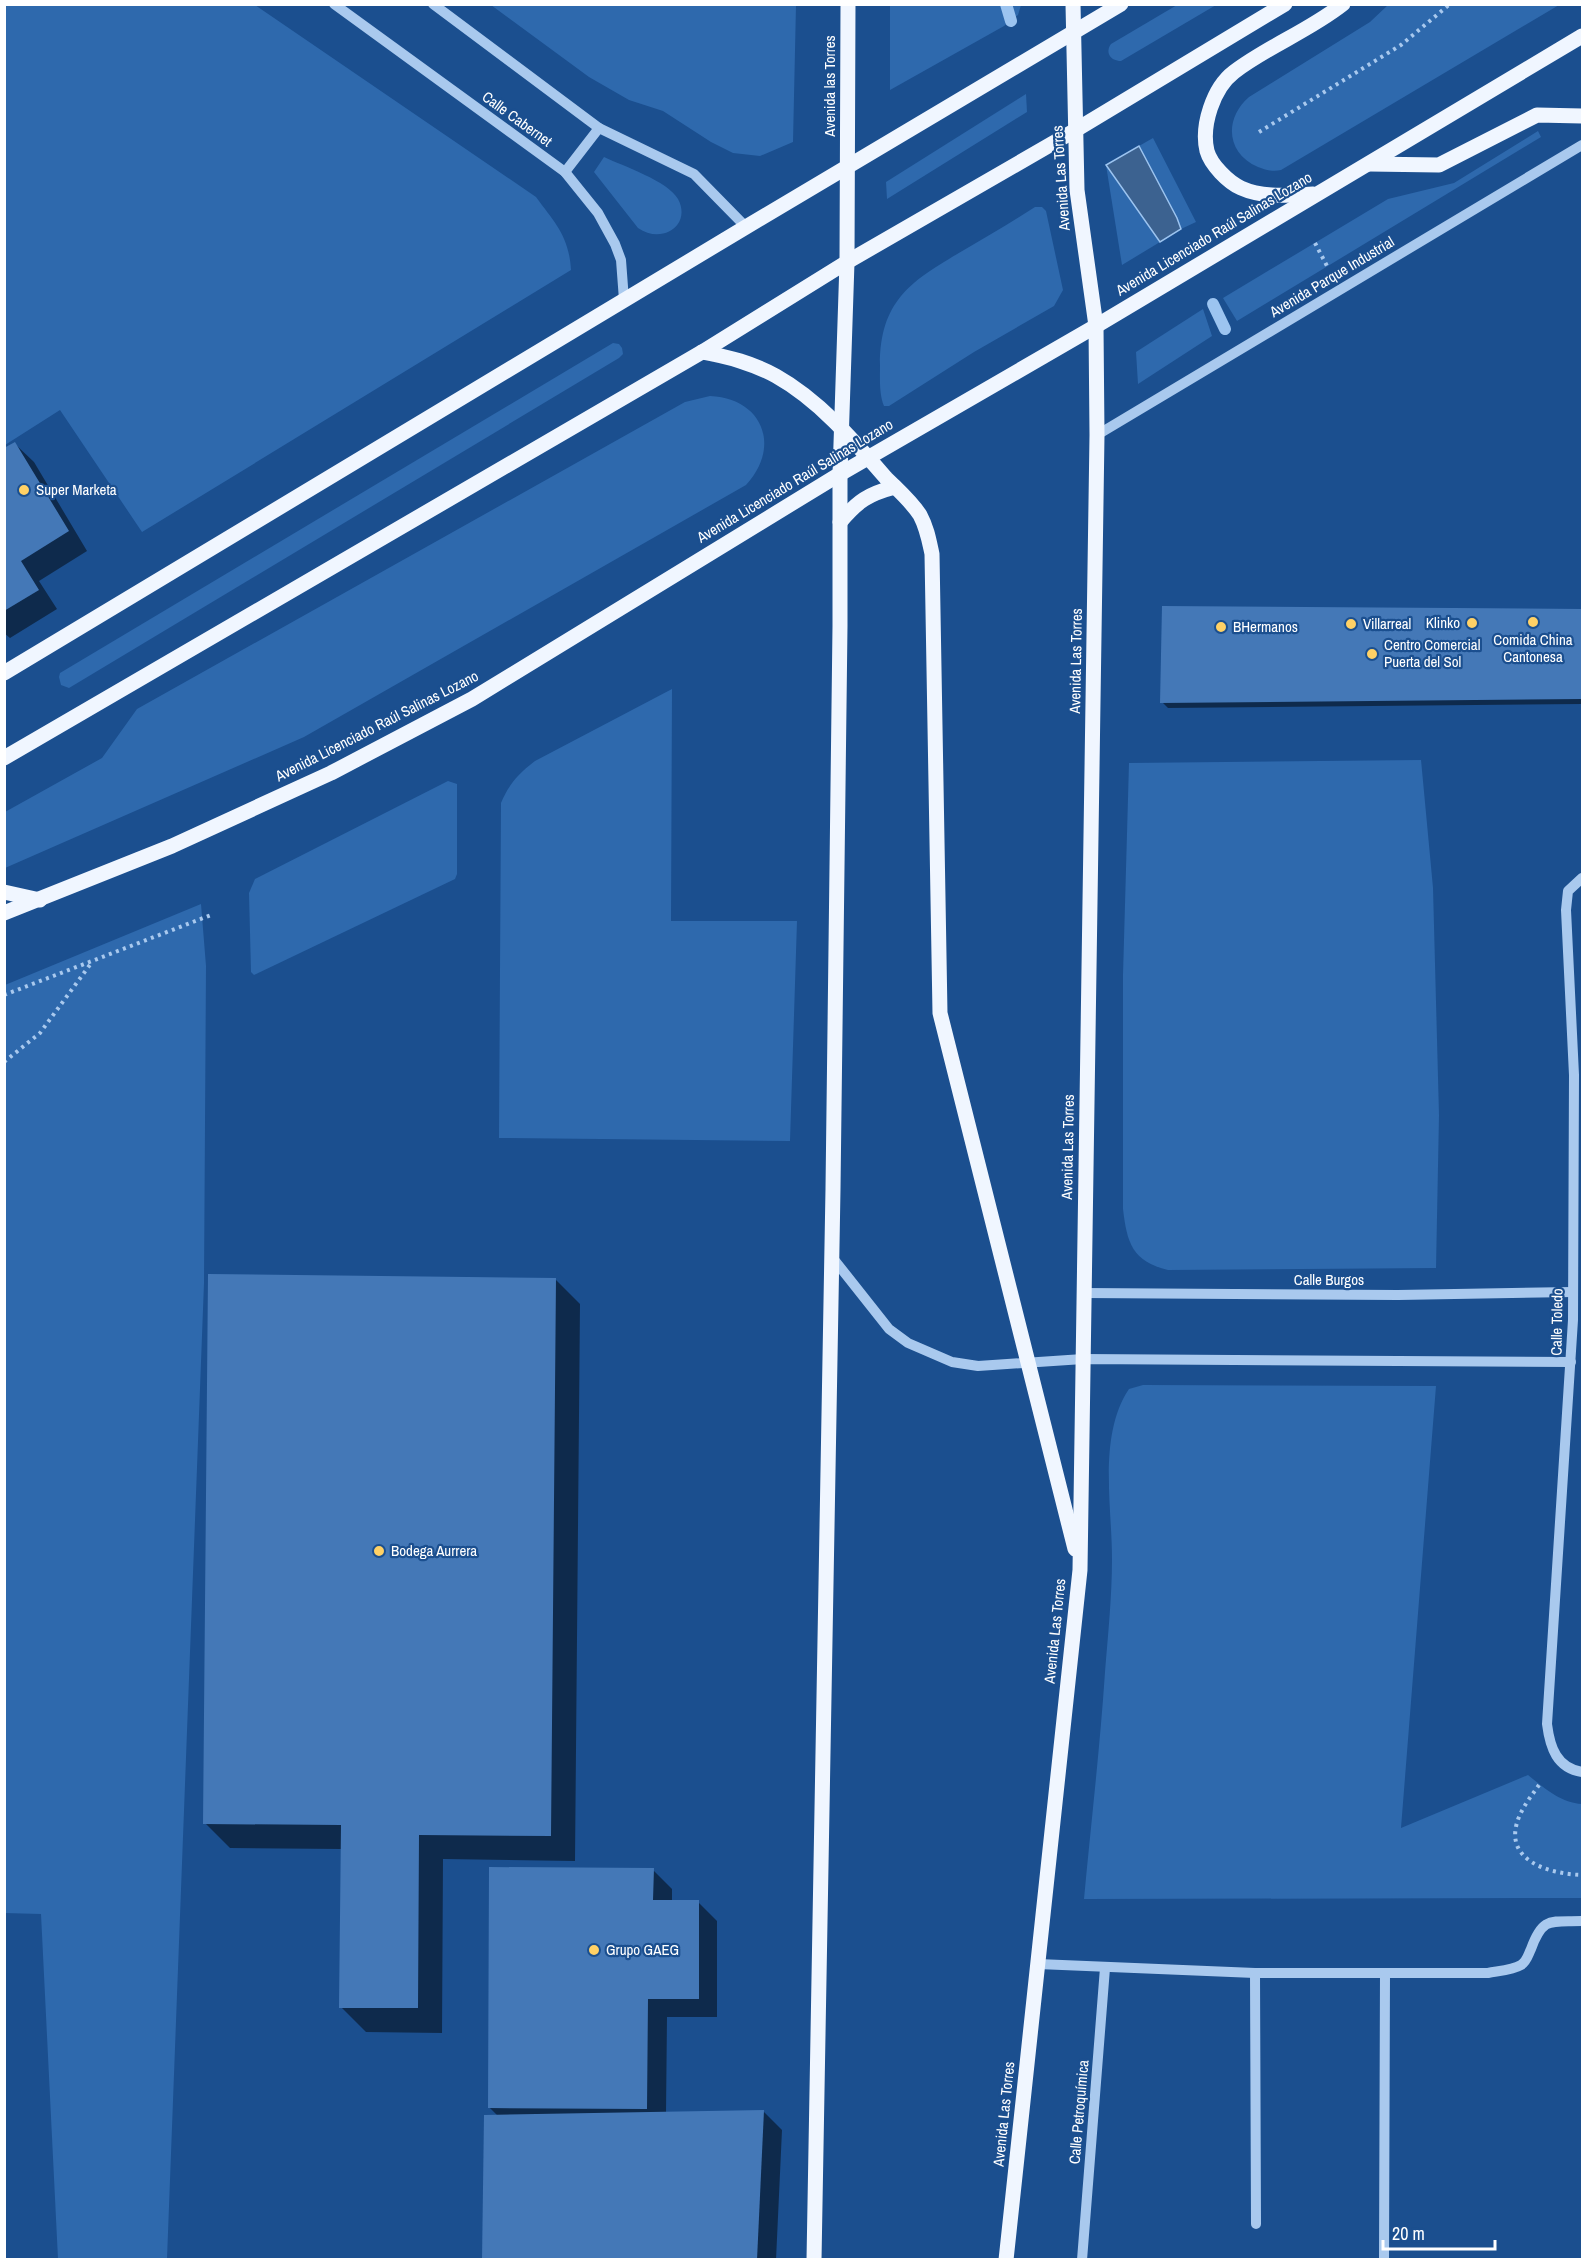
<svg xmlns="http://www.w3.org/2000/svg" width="1587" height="2264" viewBox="0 0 1587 2264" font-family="'Archivo Narrow',sans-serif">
<rect width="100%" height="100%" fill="#1b4f8f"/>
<g fill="#2e69ad">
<path d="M5 4 255 5 536 197C555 223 569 236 571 270L142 532 60 410 5 445Z"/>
<path d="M491 5H796L793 142 760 156 733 153 711 142 663 111 629 100 589 77Z"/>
<path d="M890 5V4L1021 5 1018 15 1004 26 890 90Z"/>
<path d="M1177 5H1216L1121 61C1110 61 1105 52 1111 44Z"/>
<path d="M1388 5H1559L1281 170C1273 172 1266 170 1258 167 1226 153 1224 119 1249 97L1370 22Z"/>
<path d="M1026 94 1027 112 887 199 886 182Z"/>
<path d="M1538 131 1541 137 1237 321 1223 298 1388 199 1454 183Z"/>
<path d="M1153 138 1196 222 1181 229 1177 218 1139 146Z"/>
<path d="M604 157C623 166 668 181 678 199 692 225 662 245 638 228L594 172Z"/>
<path d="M1106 165 1160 242 1122 265Z"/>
<path d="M1035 207H1042L1046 211 1063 290 1054 306 974 352 889 406H884C879 394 880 378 880 365 880 299 913 280 964 250 988 236 1012 222 1035 207Z"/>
<path d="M1203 309 1212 336 1138 384 1136 352Z"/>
<path d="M613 343 619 344 622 348 623 354 619 358 69 688 61 685 59 677 60 673Z"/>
<path d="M710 396C762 398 782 446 746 485L304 737 5 868V812L102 758 137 709 685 402Z"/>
<path d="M672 689 671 921H797L790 1141 499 1138 501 803C509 784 519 773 535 761Z"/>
<path d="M1421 760 1433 888 1439 1115 1436 1268 1168 1270C1132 1261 1127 1243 1123 1209V975L1129 763Z"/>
<path d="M448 781 457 784V874L455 879 254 975 251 972 249 893 255 879Z"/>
<path d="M201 904 206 966 204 1283 167 2259H58L41 1914 4 1913 5 985Z"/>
<path d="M1143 1385 1436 1386 1401 1828 1528 1775C1544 1788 1561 1803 1582 1804V1898L1084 1899C1091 1823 1100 1748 1105 1672 1108 1635 1112 1596 1112 1559 1112 1506 1098 1435 1129 1389Z"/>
</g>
<path fill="#3c6290" stroke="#9cc4f0" stroke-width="1.5" d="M1139 146 1177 218 1181 229 1160 242 1106 165Z"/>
<g fill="#0007">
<path d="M15 444 34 462 87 551 39 581 57 609 10 638 4 633V450Z"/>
<path d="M1164 608 1582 610V704L1168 708 1162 702Z"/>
<path d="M555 1279 580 1304 575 1861 443 1859 442 2033 366 2032 341 2007 342 1849 230 1848 205 1823Z"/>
<path d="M653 1870 672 1889V1902H698L717 1921V2017H667L666 2113 763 2111 782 2130 776 2260H484L498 2116 489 2107Z"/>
</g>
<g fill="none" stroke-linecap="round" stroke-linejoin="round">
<g stroke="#9cc4f0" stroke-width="12">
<path d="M1006 4 1011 21"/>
<path d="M1213 304 1225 329"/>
</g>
</g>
<g fill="#4478b7">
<path d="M15 442 69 531 21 561 39 590 4 611V448Z"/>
<path d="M1162 606 1582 609V699L1160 703Z"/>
<path d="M208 1274 556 1278 551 1836 419 1835 418 2008H339L341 1825 203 1824Z"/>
<path d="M489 1867 654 1868 653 1900H699V1999H648L647 2109 488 2108Z"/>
<path d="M764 2110 757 2260H482L484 2115Z"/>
</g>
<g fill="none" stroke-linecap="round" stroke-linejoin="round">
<g stroke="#a9c9ee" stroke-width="4" stroke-dasharray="3 4.5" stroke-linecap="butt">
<path d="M1259 132 1401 45 1450 4"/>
<path d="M1315 243 1327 266"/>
<path d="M4 995 211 915"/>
<path d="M4 1062 40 1033 92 962"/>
<path d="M1539 1785C1532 1795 1524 1805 1519 1817 1501 1861 1550 1874 1582 1875"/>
</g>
<g stroke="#a9c9ee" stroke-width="10">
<path d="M334 4 565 172 598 213 615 244 621 260 624 300"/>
<path d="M433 4 599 128 694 174 746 227"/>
<path d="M565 172 599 128"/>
<path d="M1097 435 1582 145"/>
<path d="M1582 878 1568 891 1566 910 1574 1075 1573 1320 1547 1724C1550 1748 1557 1768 1582 1772"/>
<path d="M832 1257 889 1329 908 1343 952 1362 978 1366 1083 1359 1571 1362"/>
<path d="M1084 1293 1398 1295 1573 1292"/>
<path d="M1038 1964 1255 1973H1488C1498 1971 1513 1970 1521 1965 1527 1961 1528 1955 1531 1949 1543 1916 1551 1922 1582 1921"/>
<path d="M1255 1973 1256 2224"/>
<path d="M1082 2260 1105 1968"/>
<path d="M1384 2260 1385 1973"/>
</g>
<g stroke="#f0f6ff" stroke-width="15">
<path d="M1369 164 1439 165 1537 115 1582 116"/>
<path d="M1313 194C1289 195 1263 198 1241 188 1228 182 1211 165 1207 151 1201 126 1213 88 1234 72 1268 46 1309 31 1343 4"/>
<path d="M702 352C729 357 752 363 776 376 819 400 854 441 886 478 898 490 911 501 920 515 927 528 929 540 932 554L940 1013 1075 1549"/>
<path d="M840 522C858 501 868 494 895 487"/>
<path d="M4 673 746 227 1121 4"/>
<path d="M4 758 702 352 847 262 1074 131 1285 4"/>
<path d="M4 892 40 900"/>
<path d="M4 913 172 846 331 773 472 699 840 474 1096 326 1582 36"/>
<path d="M814 2260 833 1189 840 626V474L847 262 848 4"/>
<path d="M1006 2260 1080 1570 1097 435 1096 326 1077 190 1073 4"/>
</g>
</g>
<g fill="#ffd166" stroke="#1b4f8f" stroke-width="2">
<circle cx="24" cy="490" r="6"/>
<circle cx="1533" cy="622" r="6"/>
<circle cx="1472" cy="623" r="6"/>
<circle cx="1351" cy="624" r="6"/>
<circle cx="1221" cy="627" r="6"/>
<circle cx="1372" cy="654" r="6"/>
<circle cx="379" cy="1551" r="6"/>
<circle cx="594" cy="1950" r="6"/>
</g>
<g text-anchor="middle" stroke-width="4.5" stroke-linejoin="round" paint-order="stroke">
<g font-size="15" fill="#fff" stroke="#1b4f8f">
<text transform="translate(830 86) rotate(-90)" y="5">Avenida las Torres</text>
<text transform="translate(517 119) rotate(36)" y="5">Calle Cabernet</text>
<text transform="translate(1061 178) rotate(-94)" y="5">Avenida Las Torres</text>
<text transform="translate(1214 234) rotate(-31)" y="5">Avenida Licenciado Raúl Salinas Lozano</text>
<text transform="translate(1332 277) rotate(-31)" y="5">Avenida Parque Industrial</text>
<text transform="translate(795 481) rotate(-31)" y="5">Avenida Licenciado Raúl Salinas Lozano</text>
<text transform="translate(1076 661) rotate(-89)" y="5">Avenida Las Torres</text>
<text transform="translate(377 726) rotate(-27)" y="5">Avenida Licenciado Raúl Salinas Lozano</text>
<text transform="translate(1068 1147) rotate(-89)" y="5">Avenida Las Torres</text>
<text x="1329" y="1285">Calle Burgos</text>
<text transform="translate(1557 1322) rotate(-89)" y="5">Calle Toledo</text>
<text transform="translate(1055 1631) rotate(-84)" y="5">Avenida Las Torres</text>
<text transform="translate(1079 2112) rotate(-85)" y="5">Calle Petroquímica</text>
<text transform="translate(1004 2114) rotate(-84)" y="5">Avenida Las Torres</text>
</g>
<g font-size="15" fill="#fff" stroke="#1b4f8f" text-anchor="start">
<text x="36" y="495">Super Marketa</text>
<text x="1460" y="628" text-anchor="end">Klinko</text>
<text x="1363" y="629">Villarreal</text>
<text x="1233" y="632">BHermanos</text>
<text x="1533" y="645" text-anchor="middle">Comida China<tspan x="1533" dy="17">Cantonesa</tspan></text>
<text x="1384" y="650">Centro Comercial<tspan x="1384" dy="17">Puerta del Sol</tspan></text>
<text x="391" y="1556">Bodega Aurrera</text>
<text x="606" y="1955">Grupo GAEG</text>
</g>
</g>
<rect width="1587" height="2264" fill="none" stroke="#ffffff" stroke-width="12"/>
<path d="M1383 2240v9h112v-9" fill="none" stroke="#ffffff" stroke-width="3"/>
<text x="1392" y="2240" font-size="18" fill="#ffffff" stroke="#1b4f8f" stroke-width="4.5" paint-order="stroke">20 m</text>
</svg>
